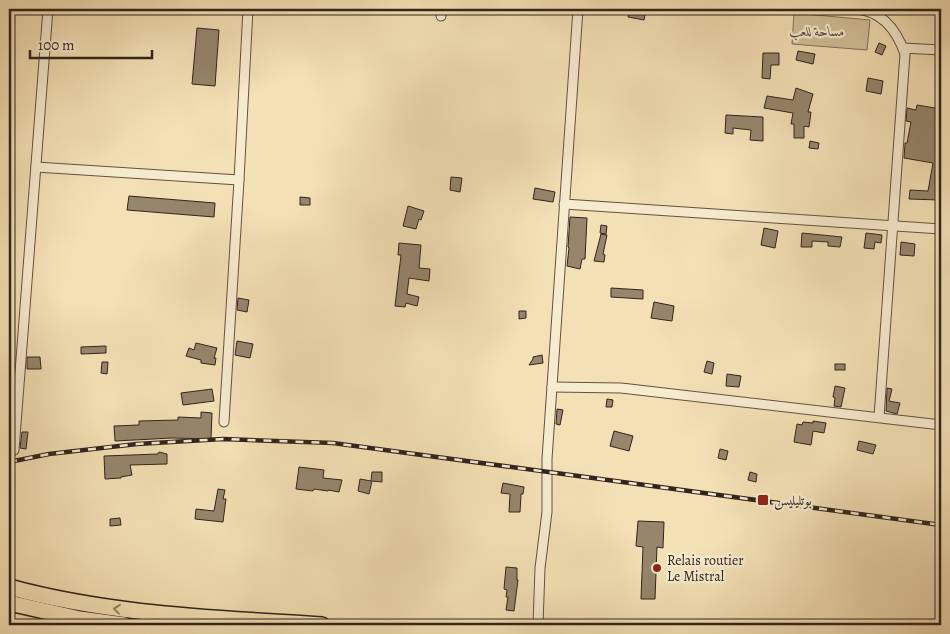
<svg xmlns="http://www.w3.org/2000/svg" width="950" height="634" viewBox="0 0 950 634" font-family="Alegreya,Amiri,serif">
<rect width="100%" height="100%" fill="#f3e0b4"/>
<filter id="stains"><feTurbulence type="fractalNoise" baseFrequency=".004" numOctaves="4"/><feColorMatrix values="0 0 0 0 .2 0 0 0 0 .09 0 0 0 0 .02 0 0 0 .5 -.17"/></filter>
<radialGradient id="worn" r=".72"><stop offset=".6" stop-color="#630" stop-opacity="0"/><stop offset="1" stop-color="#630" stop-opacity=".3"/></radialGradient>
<path fill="#d2c09a" stroke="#81725c" d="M794 13 870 20 867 50 792 44Z"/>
<g fill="#95866c" stroke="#30241e">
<path d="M630 9 646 10 644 20 628 17Z"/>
<path d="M197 28 219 30 215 86 192 84Z"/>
<path d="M879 43 886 46 882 55 875 52Z"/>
<path d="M798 51 815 54 813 64 796 60Z"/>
<path d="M763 53H779V65H771L770 79 762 78Z"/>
<path d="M868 78 883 81 881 94 866 91Z"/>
<path d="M796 88 813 94 808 112H811L809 127 804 126V138H794V124H791L793 113 764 108 767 96 793 100Z"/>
<path d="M917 105 941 109V199L940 200 909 199 910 190 928 191 933 163 904 158 905 143H907L911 122 906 121 907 108 916 110Z"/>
<path d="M726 115 763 117V141L750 140 751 130 733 128V134L725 133Z"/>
<path d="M810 141 819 143 818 149 809 148Z"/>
<path d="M451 177 462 178 460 192 450 190Z"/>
<path d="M535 188 555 192 553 202 533 199Z"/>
<path d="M129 196 215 203 214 217 127 210Z"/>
<path d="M300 197 310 198V205H300Z"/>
<path d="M408 206 424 211 421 220 419 219 416 229 403 226Z"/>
<path d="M570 217 587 218 585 259H582L580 269 567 266 569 248 568 247Z"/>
<path d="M601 225 607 226 606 234 600 233Z"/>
<path d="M764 228 778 231 775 248 761 245Z"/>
<path d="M802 233 842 237 840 247 828 246V242L812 241V247H801Z"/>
<path d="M866 233 882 235 881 243 875 242 874 249 864 248Z"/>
<path d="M601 234 607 235 603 254 605 255 604 262 594 261Z"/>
<path d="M901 242 915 244 914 256 900 255Z"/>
<path d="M399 243 421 245 419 268 430 269 429 281 409 278 407 294 419 297 417 306 406 303 405 307 395 306 401 255H398Z"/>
<path d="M611 288 643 290V299L611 297Z"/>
<path d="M238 298 249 300 247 312 237 310Z"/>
<path d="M654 302 674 306 672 321 651 318Z"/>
<path d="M519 311H526V318L519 319Z"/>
<path d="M237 341 253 344 250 358 235 355Z"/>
<path d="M196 343 217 348 214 358H216L215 365 201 363V360L186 356 189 348 194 350Z"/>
<path d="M106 346V353L81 354V347Z"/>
<path d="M542 355 543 363 529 365 533 359V357Z"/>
<path d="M27 357H40L41 369H27Z"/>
<path d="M707 361 714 363 712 374 704 372Z"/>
<path d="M102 362H108L107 374 101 373Z"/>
<rect x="835" y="364" width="10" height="6"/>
<path d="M727 374 741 376 739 387 726 386Z"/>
<path d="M835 386 845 388 841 407 834 406 835 398 833 397Z"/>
<path d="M887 388 892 389 889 401 900 403 897 414 886 411Z"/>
<path d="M212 389 214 401 183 405 181 393Z"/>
<path d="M607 399 613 400 612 407H606Z"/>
<path d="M557 409 563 410 560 425 556 424Z"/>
<path d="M201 412 212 413 211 439 172 438 115 441 114 426 139 425V421L178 420V417L201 418Z"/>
<path d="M813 421 826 423 824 433 813 431 811 445 794 442 797 424 802 425 803 422 813 423Z"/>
<path d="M614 431 633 436 629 451 610 446Z"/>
<path d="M22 432H28L26 449 20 448Z"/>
<path d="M859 441 876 445 873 454 857 450Z"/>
<path d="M720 449 728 451 726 460 718 458Z"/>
<path d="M159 452 167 454V464L130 465 132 475 121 477V478L105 479 104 456 158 454Z"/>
<path d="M299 467 324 470 323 478 342 480 339 492 328 490V491L314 489 313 491 296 489Z"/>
<path d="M372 472H382V482L372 481 369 494 358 491 360 479 371 481Z"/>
<path d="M750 472 757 474 756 482 748 480Z"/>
<path d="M503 483 524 487 523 494H521L520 512H509L510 494 501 493Z"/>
<path d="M218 489 225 490 223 499H226L223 522 195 519 196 509 214 511Z"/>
<path d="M120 518 121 525 110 526V519Z"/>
<path d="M638 521 664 522 663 548 657 547 655 599H641L643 547 636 546Z"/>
<path d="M506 567 517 568V580H518L514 611 506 610 508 597H506L507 590 504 589Z"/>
</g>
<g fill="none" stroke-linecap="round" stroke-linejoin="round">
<defs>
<g id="street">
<path d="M856 9C883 11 897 31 905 54L879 417"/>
<path d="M441 16 442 9"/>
<path d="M903 48 941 50"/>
<path d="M36 167 239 180"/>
<path d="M564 204 941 229"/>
<path d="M552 387 621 388 941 425"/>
<path d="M224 422 239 180 248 9"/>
<path d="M14 450 48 9"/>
<path d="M538 625 540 568 547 512V459L578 9"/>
</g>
<g id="highway">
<path d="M9 587C111 615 217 618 322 625"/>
<path d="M9 603 80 619 124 625"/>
</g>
</defs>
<use href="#street" stroke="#615344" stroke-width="11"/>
<use href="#highway" stroke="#30241e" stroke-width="18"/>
<use href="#street" stroke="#f7ebce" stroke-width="9"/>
<use href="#highway" stroke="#f3e0b4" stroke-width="15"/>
<defs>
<path id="rail" d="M9 462 49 454 137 444 223 439 333 443 941 525"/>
</defs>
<use href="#rail" stroke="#30241e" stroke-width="4.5"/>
<use href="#rail" stroke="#f7ebce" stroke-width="2.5" stroke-dasharray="8" stroke-linecap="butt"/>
</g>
<defs><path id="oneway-chevron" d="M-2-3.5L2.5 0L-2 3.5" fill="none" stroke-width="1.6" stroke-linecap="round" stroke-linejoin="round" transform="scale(1.25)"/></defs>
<use stroke="#928269" href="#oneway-chevron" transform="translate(117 609) rotate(-173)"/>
<g fill="#8f2418" stroke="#f7ebce" stroke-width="2">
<rect x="757" y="494" width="12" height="12" rx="2.5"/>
<circle cx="657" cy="568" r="5"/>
</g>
<g text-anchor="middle" stroke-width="4.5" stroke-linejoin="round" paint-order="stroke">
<g font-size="14" font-style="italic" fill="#584b3d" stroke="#f7ebce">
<text x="817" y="36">مساحة للعب</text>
</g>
<g font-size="14" fill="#30241e" stroke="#f7ebce" text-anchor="start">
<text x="774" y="505">بوتليليس</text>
<text x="667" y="565">Relais routier<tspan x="667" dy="16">Le Mistral</tspan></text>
</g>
</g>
<rect width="950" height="634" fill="none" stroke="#f3e0b4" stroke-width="30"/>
<rect x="10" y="10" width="930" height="614" fill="none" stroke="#30241e" stroke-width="2.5"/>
<rect x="15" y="15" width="920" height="604" fill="none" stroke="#30241e"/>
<path d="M30 50v8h122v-8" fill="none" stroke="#30241e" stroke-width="2.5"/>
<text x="38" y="50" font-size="15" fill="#30241e" stroke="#f7ebce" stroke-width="4" paint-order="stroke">100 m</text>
<rect width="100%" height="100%" filter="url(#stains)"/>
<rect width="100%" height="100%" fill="url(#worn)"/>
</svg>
